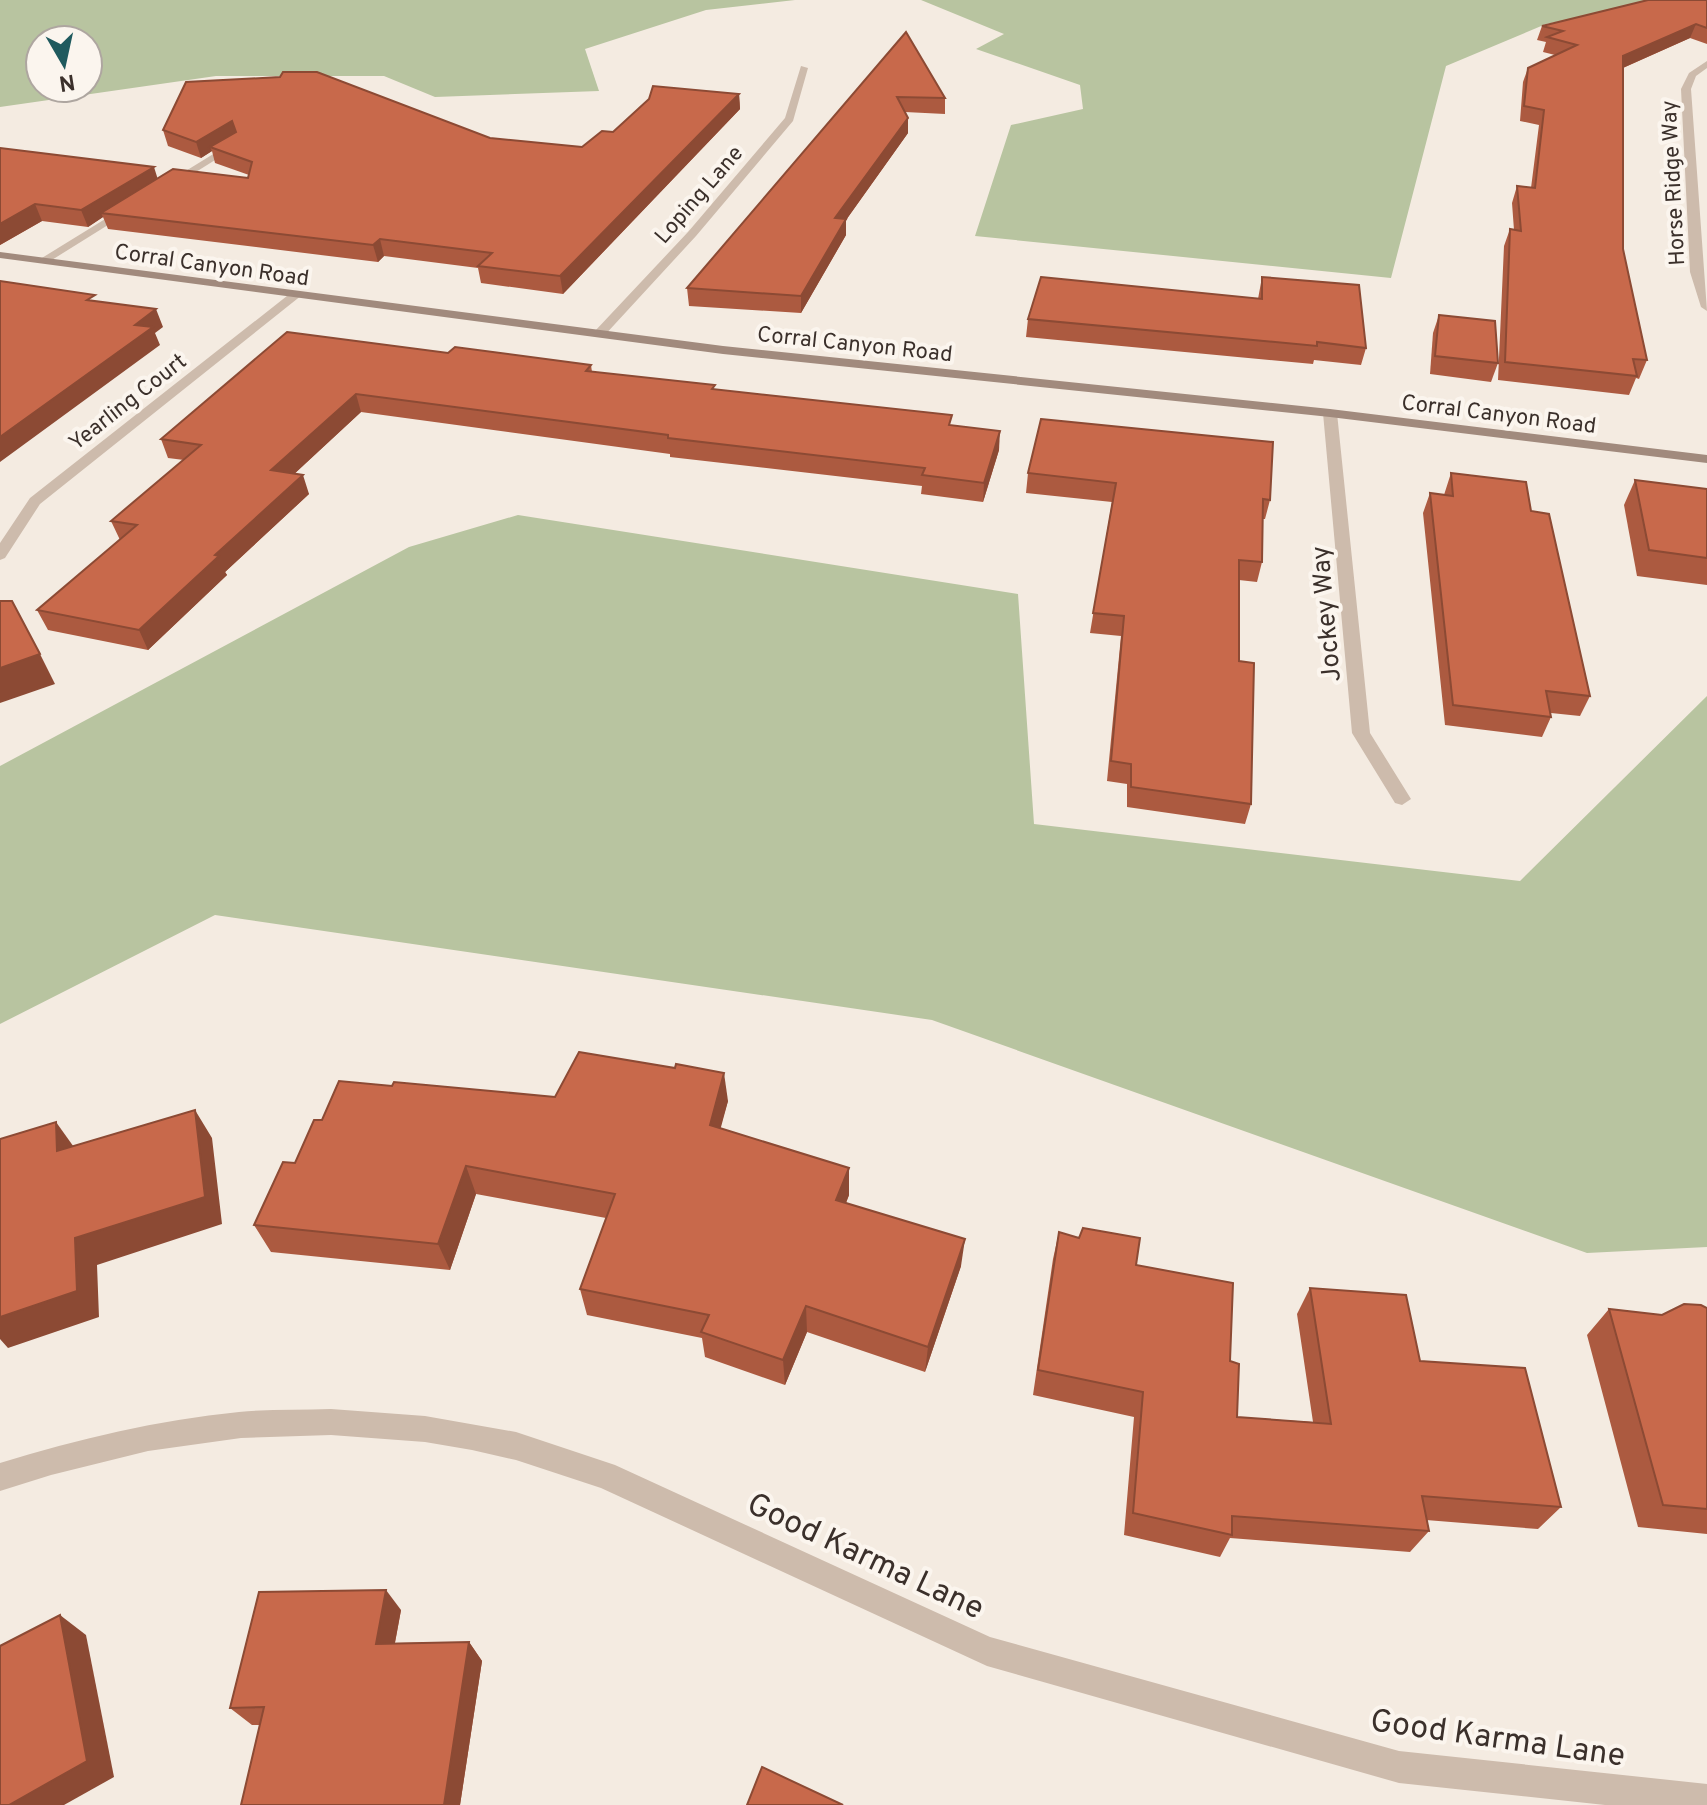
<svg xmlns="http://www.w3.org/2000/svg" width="1707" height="1805" viewBox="0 0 1707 1805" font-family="Overpass,sans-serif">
<rect width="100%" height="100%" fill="#f4ebe1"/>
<g fill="#b8c4a0" fill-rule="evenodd">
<path d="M0 0H795L706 10 585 49 599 91 435 97 384 76H216L0 107ZM40 40H88V88H40Z"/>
<path d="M921 0H1668L1546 24 1446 66 1391 278 975 236 1011 125 1083 109 1080 85 976 49 1004 34Z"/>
<path d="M518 515 1018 594 1034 824 1520 881 1707 696V1247L1587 1253 932 1020 215 915 0 1024V766L409 547Z"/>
</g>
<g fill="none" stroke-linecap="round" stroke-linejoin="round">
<g fill="#cdbbac" fill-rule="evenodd">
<path d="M1707 61V68L1696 76 1691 89 1707 311 1701 307 1690 272 1681 89 1689 73Z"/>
<path d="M801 66 808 68 793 121 696 236 603 337H595V331L688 232 785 118Z"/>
<path d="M236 140 239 145 172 187 163 185Z"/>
<path d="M123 208 132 210 47 263 37 261Z"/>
<path d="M292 292 302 295 40 504 5 558 0 560V543L30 498Z"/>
<path d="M1330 409 1337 413 1370 733 1411 799 1402 805 1395 803 1352 733 1323 413Z"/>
<path d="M331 1409 425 1416 516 1432 615 1465 990 1637 1399 1751 1707 1784V1805H1605L1399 1783 987 1666 601 1488 516 1460 472 1450 425 1442 331 1435 241 1438 148 1451 51 1475 0 1491V1463C78 1439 158 1420 239 1412 269 1409 301 1410 331 1409Z"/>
</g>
<path fill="#a18a7d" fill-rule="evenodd" d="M0 252 723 346 1330 409 1707 455V463L1330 417 723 354 0 258Z"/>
</g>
<g fill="#ac5a40">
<path d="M1707 0V44L1690 38 1623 68V249L1647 360 1639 379 1636 378 1629 395 1498 380 1504 246 1510 229 1514 230 1512 203 1517 186 1531 188 1539 125 1520 121 1523 82 1528 68 1555 55 1543 52 1546 42 1537 40 1542 26Z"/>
<path d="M906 32 945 98V114L905 112 908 133 846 220V235L801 313 689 306 687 288Z"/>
<path d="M186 82 490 138 582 147 613 132 739 94 740 109 563 294 481 283 478 268 384 256 378 262 108 229 103 217 88 227 42 221 0 245V148L158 179 248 178 249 175 215 163 212 151 201 158 168 146 163 130Z"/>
<path d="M1262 277 1366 348 1361 365 1314 360 1313 364 1026 337 1028 319 1258 299Z"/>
<path d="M1439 315 1498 363 1491 382 1430 374 1433 333Z"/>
<path d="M448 353 591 365 592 372 715 389 952 426 999 450 983 502 921 494 922 486 670 457V454L361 412 294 474 309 494 225 572 227 575 148 650 48 630 37 610 120 540 111 521 184 460 168 458 161 439Z"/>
<path d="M1028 473 1270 500 1265 519H1263L1262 562 1257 582 1239 580V661L1251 804 1245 824 1127 807V784L1107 781 1121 636 1090 633 1112 502 1026 493Z"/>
<path d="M1451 473 1531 511 1590 696 1580 716 1551 713V717L1542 737 1445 725 1423 513 1430 493 1444 495Z"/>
<path d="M1635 480 1707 489V585L1637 576 1624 505Z"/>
<path d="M555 1097 728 1101 720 1128 849 1195 846 1203 961 1266 925 1372 807 1332 785 1385 705 1357 702 1338 587 1315 580 1289 606 1218 476 1194 450 1270 271 1252 254 1225 322 1120Z"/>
<path d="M1059 1232 1136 1265 1230 1361 1237 1417 1313 1422 1297 1314 1310 1288 1420 1361 1561 1507 1538 1529 1426 1520 1429 1531 1410 1552 1230 1538 1220 1557 1124 1535 1134 1417 1033 1395 1053 1259Z"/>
<path d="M1707 1308V1534L1638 1527 1587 1335 1609 1309 1662 1315Z"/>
<path d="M401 1610 395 1643 469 1642 482 1661 460 1805H241L260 1725H252L230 1708Z"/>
</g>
<g fill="#8c4a34">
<path d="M1696 24 1690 38 1618 70 1623 56Z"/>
<path d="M739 94 740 109 563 294 560 276Z"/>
<path d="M908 118V133L846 220V235L801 313V296L835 218Z"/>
<path d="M232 121 237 137 210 147 212 151 201 158 196 142Z"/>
<path d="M154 167 159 183 101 213 103 217 88 227 81 210Z"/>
<path d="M35 204 42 221 0 245V224Z"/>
<path d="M380 239 384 256 378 262 373 245Z"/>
<path d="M156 309 163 327 155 333 160 345 0 462V437L135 325Z"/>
<path d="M356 394 361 412 278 489 271 470Z"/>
<path d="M1000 431 999 450 983 502 984 483Z"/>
<path d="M303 475 309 494 225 572 227 575 148 650 139 630 215 555Z"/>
<path d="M40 654 55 684 0 703V668Z"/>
<path d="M724 1073 728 1101 714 1153 710 1125Z"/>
<path d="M195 1110 212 1138 222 1224 97 1265 99 1317 8 1348 0 1339V1317Z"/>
<path d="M56 1122 76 1150 57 1151Z"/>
<path d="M466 1166 476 1194 450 1270 438 1244Z"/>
<path d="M849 1168V1195L836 1227V1200Z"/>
<path d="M965 1239 961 1266 925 1372 928 1347Z"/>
<path d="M806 1306 807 1332 785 1385 783 1360Z"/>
<path d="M386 1590 401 1610 391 1663 376 1644Z"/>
<path d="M60 1615 86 1635 114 1777 64 1805H9Z"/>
<path d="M469 1642 482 1661 460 1805H444Z"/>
</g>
<g fill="#c8694b" stroke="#8c4a34" stroke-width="2">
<path d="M1648 0H1707V28L1696 24 1623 56V249L1647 360 1633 359 1637 376 1505 362 1510 229 1521 231 1517 186 1535 188 1544 110 1524 106 1528 68 1577 45 1547 37 1563 31 1542 26Z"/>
<path d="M906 32 945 98 897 97 908 118 835 218 846 219 801 296 687 288Z"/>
<path d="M283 72H317L490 138 582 147 602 131 613 132 649 99 653 86 739 94 560 276 478 266 492 253 380 239 373 245 101 213 173 169 248 178 252 162 210 147 236 132 232 121 196 142 163 130 186 82 280 77Z"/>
<path d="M0 148 154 167 81 210 35 204 0 224Z"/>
<path d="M1041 277 1262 299V277L1359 285 1366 348 1317 342V346L1028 319Z"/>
<path d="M0 281 95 295 87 300 156 309 135 325 153 327 0 437Z"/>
<path d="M1439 315 1495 321 1498 363 1435 356Z"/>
<path d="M287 332 448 353 455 347 591 365 586 371 715 385 712 389 952 415 949 425 1000 431 984 483 922 475 925 468 668 438V435L356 394 271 470 303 475 215 555 219 556 139 630 37 610 137 525 111 521 201 445 161 439Z"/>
<path d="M1041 419 1273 442 1270 500 1263 499 1262 562 1239 560V661L1254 663 1251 804 1131 787V764L1111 761 1124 616 1093 613 1116 483 1028 473Z"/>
<path d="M1451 473 1526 482 1531 511 1549 514 1590 696 1546 691 1551 717 1453 705 1430 493 1453 496Z"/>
<path d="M1635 480 1707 489V558L1649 550Z"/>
<path d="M0 601H12L40 654 0 668Z"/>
<path d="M579 1052 675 1068 676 1064 724 1073 710 1125 849 1168 836 1200 965 1239 928 1347 806 1306 783 1360 701 1332 709 1315 580 1289 615 1194 466 1166 438 1244 254 1225 283 1162 295 1163 314 1120H322L339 1081 392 1086 394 1082 555 1097Z"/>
<path d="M195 1110 205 1197 75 1238 77 1291 0 1317V1139L56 1122 57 1151Z"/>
<path d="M1083 1228 1140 1238 1136 1265 1233 1283 1230 1361 1239 1364 1237 1417 1331 1424 1310 1288 1406 1295 1420 1361 1525 1368 1561 1507 1422 1496 1429 1531 1232 1516V1535L1133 1513 1143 1392 1038 1370 1059 1232 1079 1238Z"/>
<path d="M1684 1304 1701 1305 1707 1308V1509L1663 1505 1609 1309 1662 1315Z"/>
<path d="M386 1590 376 1644 469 1642 444 1805H241L264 1707 230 1708 259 1592Z"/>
<path d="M60 1615 87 1761 9 1805H0V1646Z"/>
<path d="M762 1767 843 1805H747Z"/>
</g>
<g text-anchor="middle" stroke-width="8" stroke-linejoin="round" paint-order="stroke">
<g font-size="22" fill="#3b302b" stroke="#fbf5ee">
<text transform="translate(1672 183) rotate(-93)" y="8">Horse Ridge Way</text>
<text transform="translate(698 194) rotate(-49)" y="8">Loping Lane</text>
<text transform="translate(212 264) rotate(8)" y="8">Corral Canyon Road</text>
<text transform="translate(855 343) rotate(6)" y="8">Corral Canyon Road</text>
<text transform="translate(127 401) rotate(-38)" y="8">Yearling Court</text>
<text transform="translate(1499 413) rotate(7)" y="8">Corral Canyon Road</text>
</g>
<g font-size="26" fill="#3b302b" stroke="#fbf5ee">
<text transform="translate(1325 614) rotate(-95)" y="9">Jockey Way</text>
</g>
<g font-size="32" fill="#3b302b" stroke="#fbf5ee">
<text transform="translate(866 1555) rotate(25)" y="11">Good Karma Lane</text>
<text transform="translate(1498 1737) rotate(8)" y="11">Good Karma Lane</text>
</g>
</g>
<g transform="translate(64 64) rotate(171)"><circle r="38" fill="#fbf5ee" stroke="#aea6a0" stroke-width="2"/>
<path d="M0-6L14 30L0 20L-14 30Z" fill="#1f5a5e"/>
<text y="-12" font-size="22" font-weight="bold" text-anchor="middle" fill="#3b302b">N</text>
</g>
</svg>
